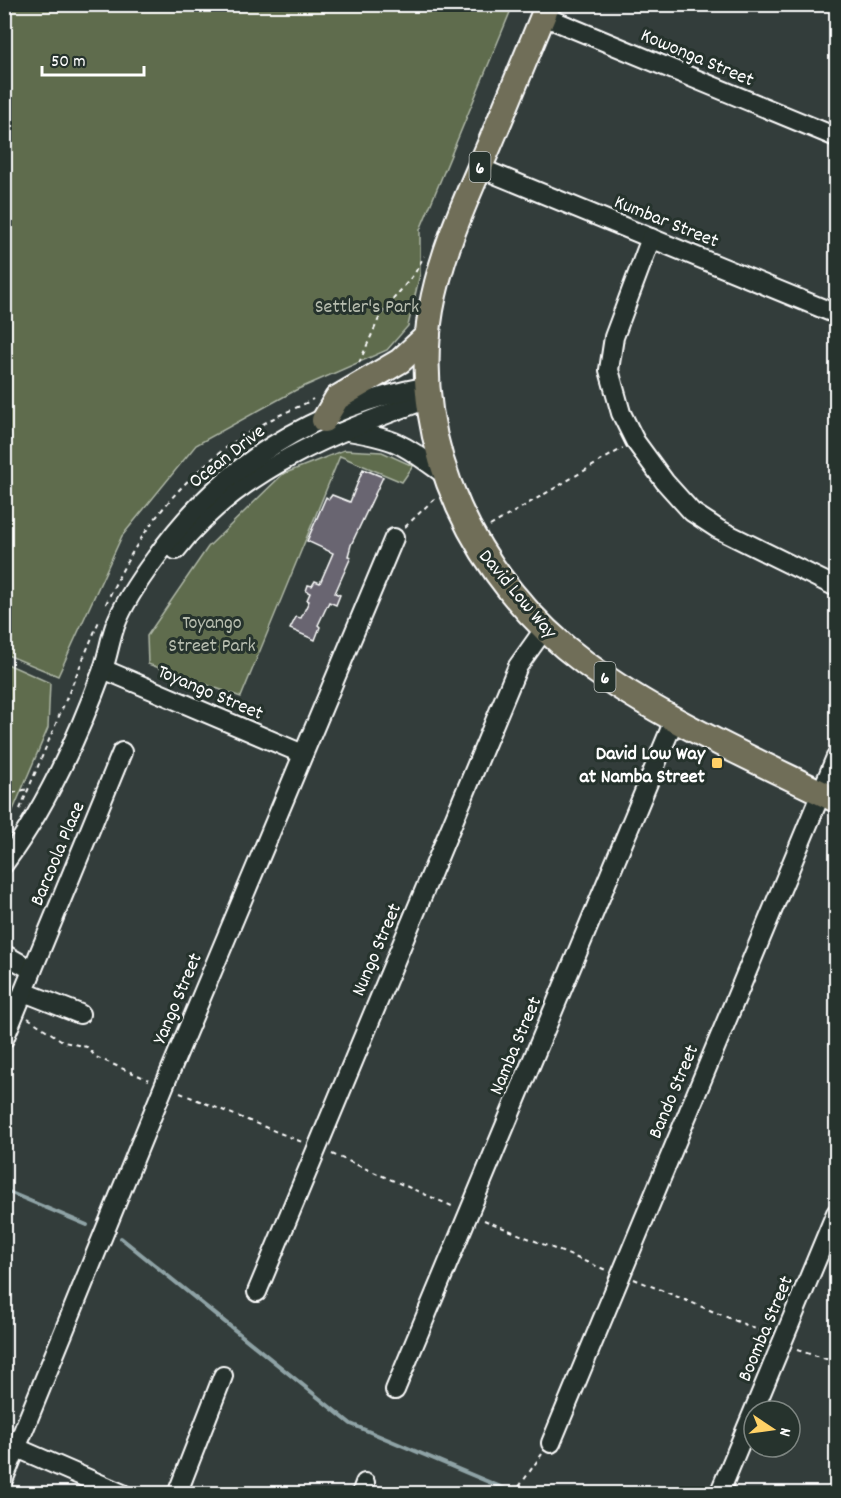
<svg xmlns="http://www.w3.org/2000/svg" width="841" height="1498" viewBox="0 0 841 1498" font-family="Dekko,sans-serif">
<rect width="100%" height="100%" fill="#333d3b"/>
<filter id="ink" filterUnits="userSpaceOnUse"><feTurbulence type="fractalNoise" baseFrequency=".0167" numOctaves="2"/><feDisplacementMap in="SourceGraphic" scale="12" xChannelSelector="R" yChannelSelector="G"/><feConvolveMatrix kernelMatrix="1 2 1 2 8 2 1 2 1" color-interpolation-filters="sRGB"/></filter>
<g filter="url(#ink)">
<g fill="#5e6c4e" stroke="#aeb6a6" stroke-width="1.5">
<path d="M4 5H513L420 230V274L408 326 387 350 296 390 196 445 122 536 58 676 5 654Z"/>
<path d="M344 450 382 452 413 466 402 482 340 456 241 697 148 664 147 636 208 547 283 474Z"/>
<path d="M5 663 50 683 48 728 5 829 4 732 10 707 5 704Z"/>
</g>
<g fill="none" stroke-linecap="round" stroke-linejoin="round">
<g stroke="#8fa3a6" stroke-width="4">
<path d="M4 1190 87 1225"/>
<path d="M121 1238 351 1424 517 1494"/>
</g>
</g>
<path fill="#696571" stroke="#fff" stroke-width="1.5" d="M363 469 383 477 351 545 348 556 351 557 335 593 340 595 336 605 329 602 318 625 320 627 315 640 290 629 296 617 301 618 309 601 307 600 310 593 306 591 308 585 312 586 315 581 320 583 333 553 307 541 326 497 329 499 332 495 350 502Z"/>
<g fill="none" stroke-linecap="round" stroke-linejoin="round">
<defs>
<g id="minor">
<path d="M543 16 836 137"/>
<path d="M480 168 836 314"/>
<path d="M651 238 614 337 609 370 621 413 635 441 665 482 692 512 718 529 836 587"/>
<path d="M348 431C399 439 404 445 445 475"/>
<path d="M176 550C238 469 336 432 428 399"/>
<path d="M103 669 303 754"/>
<path d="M4 864C47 806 78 737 103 669 108 655 110 640 115 626 124 602 140 579 155 559 221 465 314 407 428 386"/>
<path d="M4 954 32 970"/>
<path d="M24 992 80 1014"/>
<path d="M4 1039 122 752"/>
<path d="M257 1292 518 666 545 628"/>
<path d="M395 1390 675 718"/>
<path d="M551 1443 836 757"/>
<path d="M17 1448 123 1494"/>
<path d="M4 1478 164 1086 394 538"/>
<path d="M177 1494 223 1376"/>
<path d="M361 1494 365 1483"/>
<path d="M719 1494 836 1213"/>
</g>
<g id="major">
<path d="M548 4C528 52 509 99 489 146 466 199 441 253 431 310 408 445 477 583 585 663 657 717 755 760 836 800"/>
<path d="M324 420 337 398 400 361 428 335"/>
</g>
</defs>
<use href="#minor" stroke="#fff" stroke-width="22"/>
<use href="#major" stroke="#fff" stroke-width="28"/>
<g stroke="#fff" stroke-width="2" stroke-dasharray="4.5 4.5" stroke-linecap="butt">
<path d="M570 4 574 10"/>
<path d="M359 363 381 314 415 273 424 256"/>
<path d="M490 526 623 448"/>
<path d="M405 527 435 498"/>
<path d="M106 604C140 525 194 460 272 419 285 412 300 407 313 399"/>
<path d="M4 795 28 789"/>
<path d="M20 809 99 621"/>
<path d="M28 1018 64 1042 87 1047 96 1057 149 1080"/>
<path d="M180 1093 302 1142"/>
<path d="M332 1154 454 1207"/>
<path d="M484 1220 606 1270"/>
<path d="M634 1279 768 1334"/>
<path d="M797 1350 836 1362"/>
<path d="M514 1494 542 1454"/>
</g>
<use href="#minor" stroke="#26332d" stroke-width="18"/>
<use href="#major" stroke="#706e59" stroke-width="24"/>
</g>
</g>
<rect fill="#ffd166" stroke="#26332d" stroke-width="2" x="711" y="757" width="12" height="12" rx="3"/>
<g text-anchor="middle" stroke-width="6" stroke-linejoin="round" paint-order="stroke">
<g fill="#26332d" stroke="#bec2c0" stroke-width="1.5">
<rect x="469.5" y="152" width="21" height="30" rx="4.5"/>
<rect x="594.5" y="662" width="21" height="30" rx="4.5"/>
</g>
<g font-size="18" font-weight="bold" fill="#fff">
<text x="480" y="173">6</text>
<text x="605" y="683">6</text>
</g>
<g font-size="20" fill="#fff" stroke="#26332d">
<text transform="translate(698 56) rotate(23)" y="7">Kowonga Street</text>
<text transform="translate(667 220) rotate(22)" y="7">Kumbar Street</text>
<text transform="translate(226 455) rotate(-38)" y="7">Ocean Drive</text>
<text transform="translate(519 593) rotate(50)" y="7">David Low Way</text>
<text transform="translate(211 691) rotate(23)" y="7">Toyango Street</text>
<text transform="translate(56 853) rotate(-67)" y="7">Barcoola Place</text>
<text transform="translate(375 949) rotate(-67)" y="7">Nungo Street</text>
<text transform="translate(176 998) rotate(-67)" y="7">Yango Street</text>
<text transform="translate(514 1045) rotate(-67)" y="7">Namba Street</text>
<text transform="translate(672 1091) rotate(-67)" y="7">Bando Street</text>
<text transform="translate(764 1328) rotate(-67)" y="7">Boomba Street</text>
</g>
<g font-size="20" fill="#b7bdaf" stroke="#26332d">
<text x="367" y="312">Settler's Park</text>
<text x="212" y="628">Toyango<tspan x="212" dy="23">Street Park</tspan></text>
</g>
<g font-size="20" font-weight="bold" fill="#fff" stroke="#26332d" text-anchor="end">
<text x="705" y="759">David Low Way<tspan x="705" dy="23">at Namba Street</tspan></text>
</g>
</g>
<rect width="841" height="1498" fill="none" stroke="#26332d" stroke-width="24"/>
<rect x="12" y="12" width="817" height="1474" fill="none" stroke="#fff" stroke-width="2" filter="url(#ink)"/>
<g transform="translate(772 1429) rotate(103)"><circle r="28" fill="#26332d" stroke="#7d8581" stroke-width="1.5"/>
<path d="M0-4.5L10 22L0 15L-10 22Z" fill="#ffd166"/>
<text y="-9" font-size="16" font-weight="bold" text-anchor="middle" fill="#ffffff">N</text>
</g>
<path d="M42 66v9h102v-9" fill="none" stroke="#ffffff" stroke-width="3"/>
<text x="51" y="66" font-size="18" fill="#ffffff" stroke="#26332d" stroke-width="4.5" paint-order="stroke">50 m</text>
</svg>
